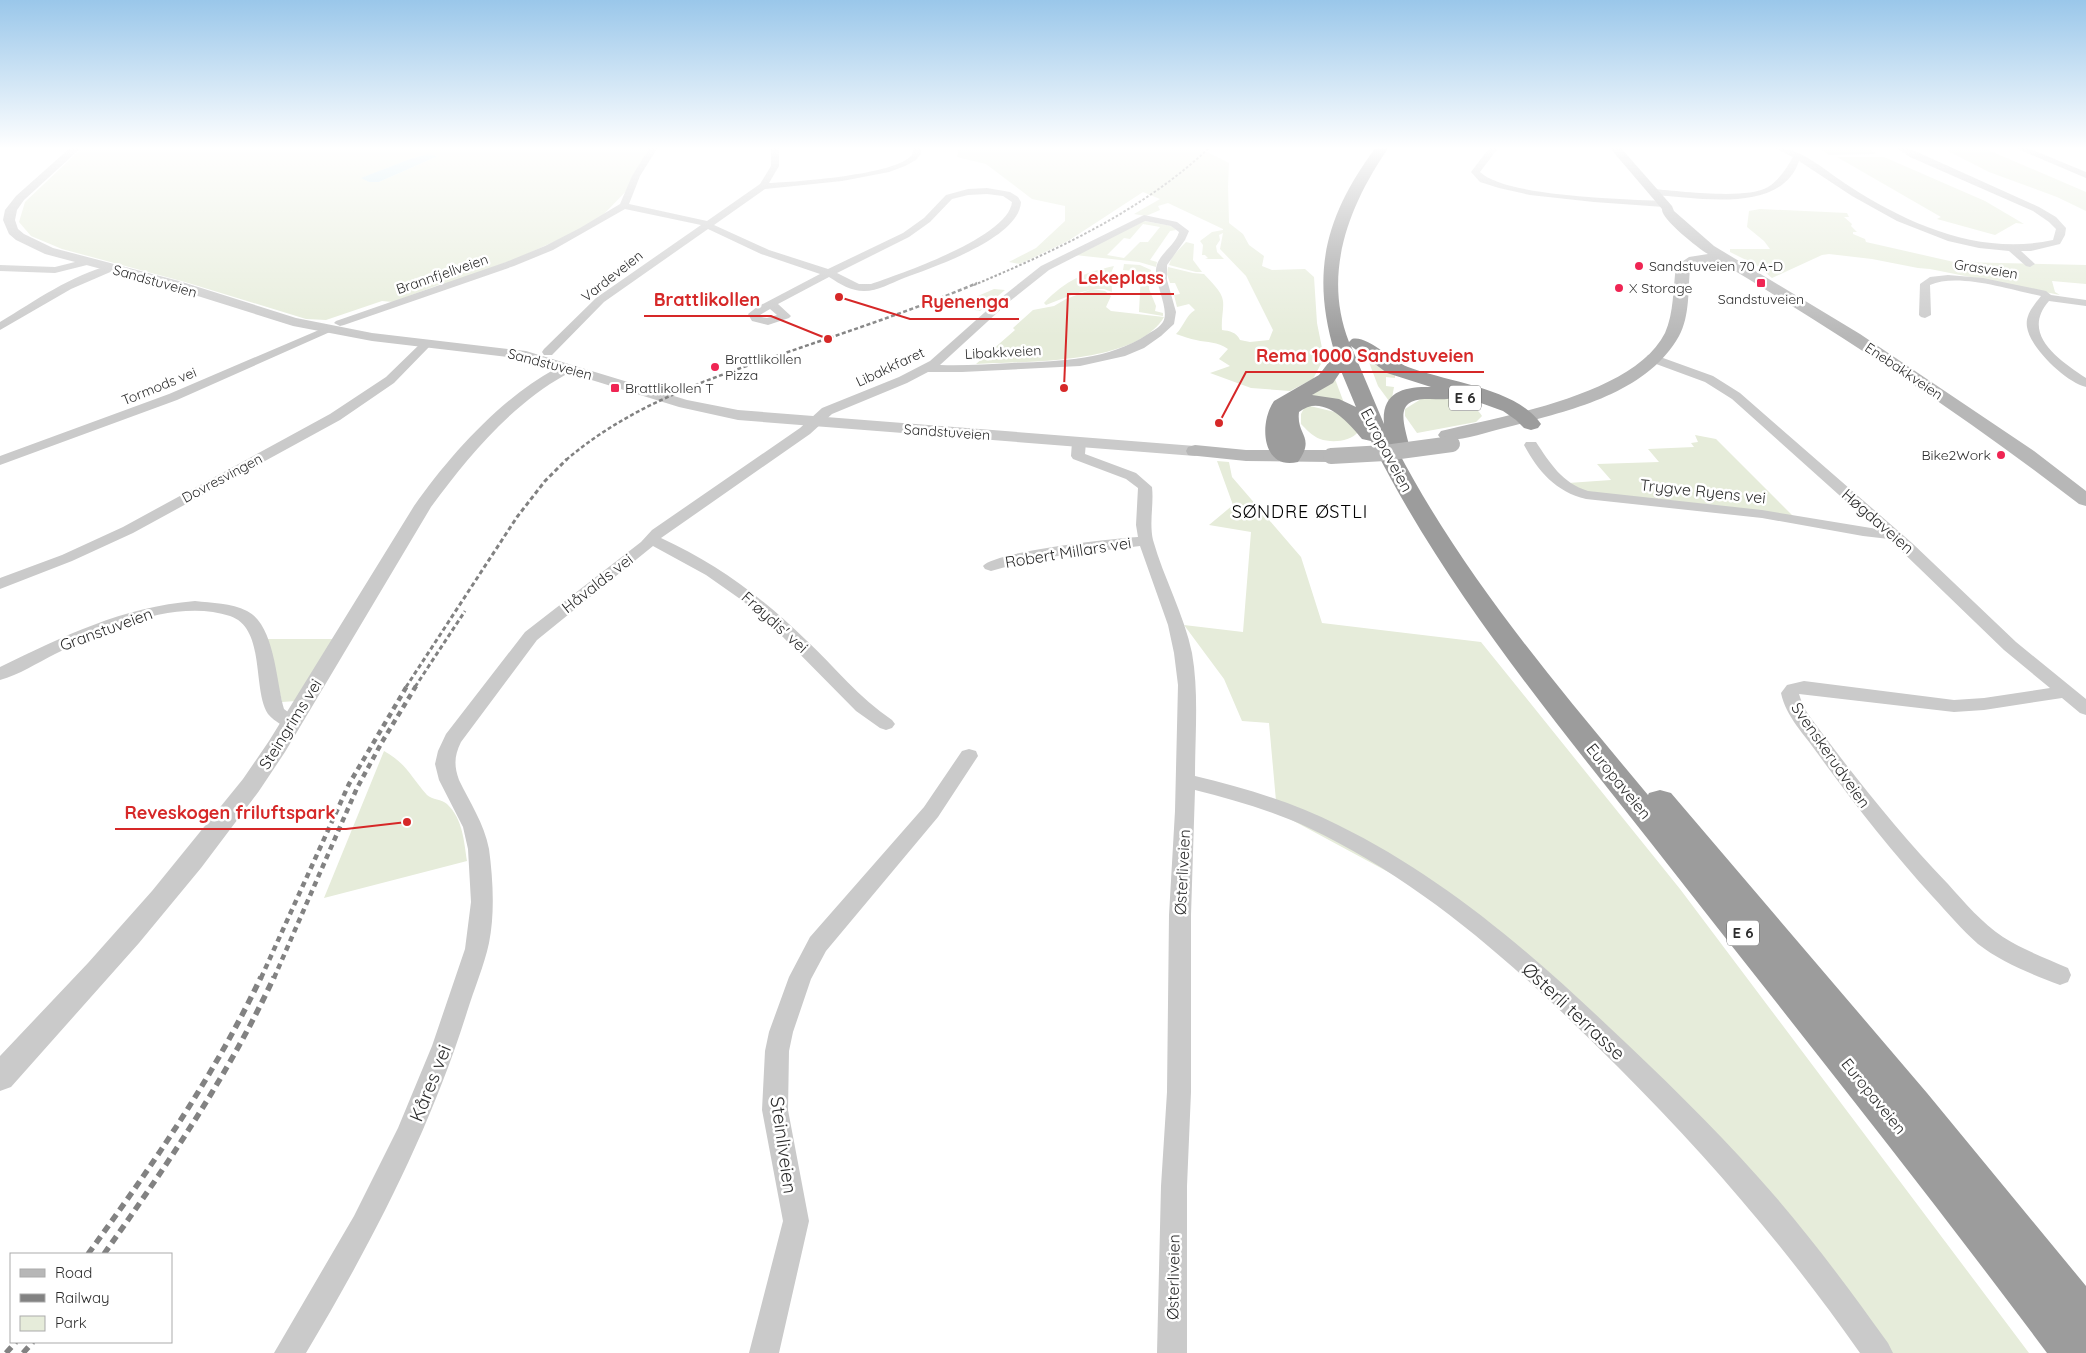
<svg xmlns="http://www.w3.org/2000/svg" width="2086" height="1353" viewBox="0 0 2086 1353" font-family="Quicksand,sans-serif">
<rect width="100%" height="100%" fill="#fff"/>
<g fill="#e6ecda" fill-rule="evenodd">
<path d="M83 147H655L634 183 603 215 571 234 518 258 443 286 441 284 393 302 382 301 326 320 306 319 185 282 62 249 31 236 19 222 25 202ZM428 154 438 156 379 182H369L362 178 410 159Z"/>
<path d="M959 147H1205L1203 150 1229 163 1228 186 1229 223 1243 234 1249 245 1264 256 1262 266 1272 270 1305 269 1314 277 1317 323 1324 358 1313 379 1290 391 1251 388 1210 373 1230 366 1219 359 1228 349C1217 341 1208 343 1196 340 1190 339 1183 336 1176 334 1184 326 1186 315 1195 310L1189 304 1177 307 1174 295 1180 294 1175 283H1170L1167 274 1168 267 1193 273 1204 274C1210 281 1222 291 1223 301 1224 309 1221 319 1222 330 1230 331 1236 332 1240 340L1250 342 1269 340 1273 330 1246 276 1220 249 1223 233 1219 235 1220 240 1216 246 1217 252 1224 259H1205L1208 258 1205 255H1202L1203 245 1200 241 1212 232 1223 230V229L1168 203 1158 206 1160 210 1146 216 1134 214 1160 199 1143 192 1068 241 1020 264 1009 262 1036 248 1065 221V206L1032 199 986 164 957 157Z"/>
<path d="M1817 147H1866L1876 154 1829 155Z"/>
<path d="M1940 147H1981L2086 192V211L2057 197 1989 172Z"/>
<path d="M1837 157H1884L1985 201 2024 224 2016 223 1995 235 1937 219 1941 217Z"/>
<path d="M1760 209 1847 213 1849 217H1844L1852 224 1851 226 1857 232H1853V234L1865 239 1866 242 1954 262 2086 265V284L2052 281 2055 292 2060 295 1930 269 1918 268 1872 259 1829 254 1822 255 1772 278 1756 265 1730 252V249H1770L1764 241 1747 227 1749 211Z"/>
<path d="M1144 221 1172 226 1176 230 1170 231 1150 260 1157 262 1156 267 1139 262 1075 255ZM1143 224 1160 227 1148 242H1140L1124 258 1107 255 1124 238 1130 239Z"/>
<path d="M1186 242 1194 244 1193 260 1202 272H1196L1169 265 1172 257Z"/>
<path d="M1124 264 1140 265 1151 270 1149 289 1156 306 1155 311 1163 313V316L1139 312 1141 272 1123 270Z"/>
<path d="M1114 266 1111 273 1112 292 1104 289H1092L1105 291 1111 296 1106 307 1111 311 1164 317C1136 365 1026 361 976 364L1015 330 1013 328 1033 310 1054 306 1066 299 1090 290 1074 294 1046 305 1044 303C1066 280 1083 273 1114 266Z"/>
<path d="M994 289 1005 290 980 311 955 306Z"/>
<path d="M1367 357 1395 374V378L1386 377V386L1394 387 1392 398 1389 401 1378 386Z"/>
<path d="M1335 379 1344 403 1306 399Z"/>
<path d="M1438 398C1454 400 1473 401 1482 416L1476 422 1417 433 1405 416V409L1421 399Z"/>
<path d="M1310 406 1339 413 1358 432C1350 442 1331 443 1320 439 1312 436 1306 429 1301 424V414L1304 408Z"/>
<path d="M1695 435 1716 439 1794 517 1586 492 1568 483 1611 480 1597 464 1659 462 1648 449 1694 447 1691 443 1698 442Z"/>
<path d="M1217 461 1229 462 1232 477 1301 557 1322 623 1481 642 1680 889 2029 1353H1877L1770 1214 1535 977 1416 887 1277 812 1269 723 1242 721 1224 679 1184 625 1243 632 1251 532 1209 525 1233 505Z"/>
<path d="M267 639H333L296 701 282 702Z"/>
<path d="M384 751C408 765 410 776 427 795 432 800 442 799 447 804 463 819 464 842 467 861L324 898Z"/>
</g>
<path fill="#c5e4ed" d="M428 154 438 156 379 182H369L361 178 410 159Z"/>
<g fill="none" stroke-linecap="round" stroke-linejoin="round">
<g fill="#cacaca" fill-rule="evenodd">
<path d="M650 147H658L640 176 629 204 707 221 760 184 771 166V147H779V166L769 183C795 182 896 175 912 155 913 153 913 149 914 147H922L920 155 916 160 905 166 889 172 842 181 765 189 714 225 769 250 828 269 903 233 924 218 946 195 968 189 987 188 1010 192 1018 197 1021 202C1019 239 933 267 904 278 891 283 878 291 864 291 851 291 840 284 829 277L778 304 791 316 789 318 768 325 752 321 748 314 757 307 820 274 761 254 708 229 604 302 552 355H544L542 352 544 349 596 298 701 225 625 209 553 250 514 266 344 325 340 326 334 323 336 321 506 262 545 246 580 228 620 204 632 176ZM987 194 1003 196 1012 202C1009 237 900 274 871 284H859L837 273 909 237 930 222 952 199 968 195ZM770 309 777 315 767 318 761 317 760 315Z"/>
<path d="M1490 147H1499L1480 172C1506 197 1625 199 1664 201L1669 204 1664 207 1594 202 1530 195 1499 188 1480 182 1471 172Z"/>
<path d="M1772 147C1801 147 1825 171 1849 186 1909 225 1981 256 2053 240L2056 229 2049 222 2033 211 1910 157 1895 147H1906L2039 207 2056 217 2066 228 2065 235 2060 244 2031 251H2021L2035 264 2030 267 2026 266 2009 251 1979 248 1948 241 1897 221 1852 196 1799 161C1781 215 1696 197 1653 195L1648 192 1653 189C1680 191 1747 200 1768 187 1780 179 1786 169 1793 157Z"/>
<path d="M2013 147H2025L2086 172V178Z"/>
<path d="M1144 215 1177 222 1189 231 1185 240 1167 265V280L1176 312 1174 324 1161 336 1144 348 1125 356 1080 366 962 372H928L907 383 832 414 810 434 661 538C716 563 763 598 806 640 835 667 859 698 892 720L895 724 892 728 886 730 880 728 856 711 777 631 743 601 706 575 653 546 537 640 461 742C454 756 454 766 459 780 470 803 484 823 489 849 493 879 495 913 489 943 484 966 474 989 467 1012 429 1133 371 1244 306 1353H274L354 1216 398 1128 432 1046 465 949 471 902 468 849 463 827 439 780 435 764 438 751 446 734 525 632 641 542 652 530 800 428 822 408 899 377 930 361 1002 297 1041 266ZM1145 221 1171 226 1179 232C1175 247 1157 254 1156 270 1155 285 1170 310 1163 322 1160 327 1153 331 1148 334 1107 361 1060 361 1012 363 988 364 964 366 940 365L1010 301 1049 270Z"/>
<path d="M87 259 92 262 91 264 55 273 0 271V265L55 267Z"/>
<path d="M111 265 115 266 116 268 115 270 71 289 0 330V322C35 301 71 275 111 265Z"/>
<path d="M1948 275 1983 278 2046 291 2051 295 2086 300V306L2049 301C2020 334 2059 360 2086 378V387C2066 382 2030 348 2027 327 2025 315 2034 305 2041 296 2012 290 1957 272 1930 285L1931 315 1925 318 1921 317 1919 315 1920 284 1930 277Z"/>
<path d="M326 327 332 330 330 332 177 400 0 465V456L169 394Z"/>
<path d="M426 340 432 344 430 346 394 383 340 420 133 533 72 561 0 589V578L62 555 123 527 330 414 386 377 422 342Z"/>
<path d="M1652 354 1713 376 1740 393 1912 543 2016 642 2086 699V715L2080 713 2062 698 1984 710 1954 712 1799 694 1803 706 1810 717C1853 775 1898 832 1948 884 1965 903 1982 923 2003 937 2023 950 2046 958 2068 968L2071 975 2068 982 2060 985C2033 975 2001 962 1978 944 1962 930 1948 913 1933 897 1892 852 1854 804 1818 754 1805 735 1786 717 1781 693L1787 685 1804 681 1954 700 1984 698 2050 688 2004 650 1889 539 1863 536 1762 518 1586 499C1556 492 1538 471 1524 445L1526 442H1536C1550 463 1562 483 1588 491L1762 510 1877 529 1732 399 1705 382 1648 361 1646 358 1648 355Z"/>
<path d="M1079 438 1086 442 1085 454 1136 473 1152 487C1154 505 1149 522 1153 540 1164 579 1184 614 1192 653 1199 693 1195 735 1195 776 1244 788 1293 802 1338 825 1440 875 1527 949 1609 1027 1660 1075 1711 1124 1758 1177 1805 1229 1847 1286 1888 1343L1893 1353H1860C1788 1250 1707 1156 1618 1067 1526 975 1428 884 1309 828 1273 811 1234 800 1195 790L1191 915V1092L1187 1186V1353H1157L1161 1186 1167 1092 1169 915 1175 811 1178 685 1174 653 1168 625 1140 546 1034 559 991 571 985 569 983 566C993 552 1115 538 1138 537L1136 525 1138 488 1126 479 1073 459 1071 456 1072 442Z"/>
<path d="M195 601C212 603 231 603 247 611 275 625 276 682 284 709L297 719 300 723 297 727C290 730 286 729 280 724 276 721 271 718 268 714 252 689 266 628 230 616 176 598 103 630 55 654 37 663 19 675 0 680V667C64 636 122 607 195 601Z"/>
<path d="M969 749 976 751 978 756 938 817 826 951 811 979 793 1032 789 1051 788 1110 809 1221 779 1353H749L783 1221 762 1110 765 1051 769 1032 789 977 810 937 924 807 962 751Z"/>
</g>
<path fill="#cacaca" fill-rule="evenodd" d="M71 147H82L24 200 17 210 15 220 18 229 24 234 53 248 179 281 296 318 372 333 526 351 687 400 738 410 1195 446 1201 448 1203 451 1201 454 1195 456 738 420 679 407 569 373 565 375C511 405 467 458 431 507L285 752 259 791 201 868 139 943 11 1087 0 1091V1056L88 963 152 891 243 779 269 741 414 506C449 456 501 398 555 369L524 359 372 341 293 326 169 287 45 254 16 240 9 234 3 220 5 210 16 196Z"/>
<g fill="#b7b7b7" fill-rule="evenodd">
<path d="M1609 147H1620L1672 206 1674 211 1714 246 1860 334 2034 451 2086 491V506L2079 504C1965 416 1844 336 1720 262L1697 264 1690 268C1688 289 1690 316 1679 336 1645 396 1566 411 1504 428 1487 432 1457 443 1441 439L1438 435 1441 431C1502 416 1634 395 1665 333 1674 313 1673 288 1676 266L1689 257 1708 254C1698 248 1661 219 1662 209Z"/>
<path d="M1195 445 1246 450H1331L1338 452 1340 456 1338 460 1331 462 1246 461 1188 455 1186 451 1188 447Z"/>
</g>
<path fill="#9c9c9c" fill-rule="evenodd" d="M1376 147H1389C1349 205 1322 273 1349 342L1352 339C1368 335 1391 361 1408 367 1447 382 1517 388 1541 424L1538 428 1531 430 1524 428 1516 420 1503 411 1456 394 1453 398C1445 400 1438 399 1430 399 1394 398 1403 420 1409 445L1405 449 1398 451C1464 577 1558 687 1648 795L1649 793 1660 790 1671 793 1927 1093 2086 1286V1353H2047C1918 1180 1784 1013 1651 843 1550 715 1444 587 1371 441L1362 439C1348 422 1323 393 1299 412 1296 436 1316 436 1298 462 1261 471 1259 422 1274 401L1319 375 1335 354C1310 271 1326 215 1376 147ZM1351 346 1387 373 1431 387C1404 386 1381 392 1384 424ZM1341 371 1356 407 1339 399 1312 395 1333 383Z"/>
<path stroke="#828282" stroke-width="2" stroke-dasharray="2.5 2" stroke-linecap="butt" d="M974 285C1057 250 1144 210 1210 147"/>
<path stroke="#828282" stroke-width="2.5" stroke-dasharray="4 2.5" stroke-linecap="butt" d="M566 460C629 406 707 379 785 353 849 331 914 310 977 283"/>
<g stroke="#828282" stroke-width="3" stroke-dasharray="4.5 3" stroke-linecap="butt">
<path d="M406 687 517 517 545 481 567 459"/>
<path d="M415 687 465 611"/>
</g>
<g stroke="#828282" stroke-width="4.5" stroke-dasharray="5.5 4.5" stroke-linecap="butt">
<path d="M261 978 349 784 407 686"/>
<path d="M274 978 357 788 382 742 416 686"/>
</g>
<g stroke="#828282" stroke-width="5.5" stroke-dasharray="8 5.5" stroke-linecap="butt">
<path d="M88 1254C152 1166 214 1076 261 977"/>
<path d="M104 1254C167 1165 228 1076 274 977"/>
<path d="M6 1353 16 1342"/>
<path d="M23 1353 33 1342"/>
</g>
<path stroke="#b7b7b7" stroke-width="16" d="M1331 456 1385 453 1452 444"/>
</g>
<linearGradient id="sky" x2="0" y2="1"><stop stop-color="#9ac7ea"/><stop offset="0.44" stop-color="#fff"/><stop offset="1" stop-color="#fff" stop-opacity="0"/></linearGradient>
<rect width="2086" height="337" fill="url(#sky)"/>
<g fill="#ef2553" stroke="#fff" stroke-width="2">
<circle cx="1639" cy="266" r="5"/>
<rect x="1756" y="278" width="10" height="10" rx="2.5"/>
<circle cx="1619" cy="288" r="5"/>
<circle cx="715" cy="367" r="5"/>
<rect x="610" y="383" width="10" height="10" rx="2.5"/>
<circle cx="2001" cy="455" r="5"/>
</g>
<g text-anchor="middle" stroke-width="5" stroke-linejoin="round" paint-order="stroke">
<g font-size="14" fill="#2d2d2d" stroke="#fff" text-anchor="start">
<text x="1649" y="271">Sandstuveien 70 A-D</text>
<text x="1629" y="293">X Storage</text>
<text x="1761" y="304" text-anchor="middle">Sandstuveien</text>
<text x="725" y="364">Brattlikollen<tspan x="725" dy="16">Pizza</tspan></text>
<text x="625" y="393">Brattlikollen T</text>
<text x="1991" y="460" text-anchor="end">Bike2Work</text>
</g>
<g font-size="14" fill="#2d2d2d" stroke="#fff">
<text transform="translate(1986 269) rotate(9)" y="5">Grasveien</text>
<text transform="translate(442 274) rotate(-19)" y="5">Brannfjellveien</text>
<text transform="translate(612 276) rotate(-38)" y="5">Vardeveien</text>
<text transform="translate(155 281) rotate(16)" y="5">Sandstuveien</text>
<text transform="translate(1003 352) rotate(-3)" y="5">Libakkveien</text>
<text transform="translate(550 364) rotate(15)" y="5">Sandstuveien</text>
<text transform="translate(890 367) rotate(-25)" y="5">Libakkfaret</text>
<text transform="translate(1904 371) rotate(34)" y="5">Enebakkveien</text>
<text transform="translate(159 386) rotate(-22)" y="5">Tormods vei</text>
<text transform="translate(947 432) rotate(4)" y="5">Sandstuveien</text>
<text transform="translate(222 478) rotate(-28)" y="5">Dovresvingen</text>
</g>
<g fill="#fff" stroke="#6c6c6c" stroke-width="1">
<rect x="1449" y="385.5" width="32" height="25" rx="4"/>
<rect x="1727" y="920.5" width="32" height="25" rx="4"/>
</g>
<g font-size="15" font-weight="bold" fill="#2d2d2d">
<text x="1465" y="403">E 6</text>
<text x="1743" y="938">E 6</text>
</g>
<g font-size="16" fill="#2d2d2d" stroke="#fff">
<text transform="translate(1387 450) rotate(62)" y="6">Europaveien</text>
<text transform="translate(1703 491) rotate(6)" y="6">Trygve Ryens vei</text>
<text transform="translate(1878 521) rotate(41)" y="6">Høgdaveien</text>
<text transform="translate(1068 552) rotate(-9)" y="6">Robert Millars vei</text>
<text transform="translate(597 583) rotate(-38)" y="6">Håvalds vei</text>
<text transform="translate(775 622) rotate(42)" y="6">Frøydis' vei</text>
<text transform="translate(106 629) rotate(-20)" y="6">Granstuveien</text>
<text transform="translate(290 724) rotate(-58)" y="6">Steingrims vei</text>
<text transform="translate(1831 755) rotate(55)" y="6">Svenskerudveien</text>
<text transform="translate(1619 781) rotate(51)" y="6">Europaveien</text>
<text transform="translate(1182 872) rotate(-87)" y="6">Østerliveien</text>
<text transform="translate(1874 1096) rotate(51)" y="6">Europaveien</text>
<text transform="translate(1173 1277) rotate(-89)" y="6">Østerliveien</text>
</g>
<g font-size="18" letter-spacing="1" fill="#000" stroke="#fff">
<text x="1300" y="518">SØNDRE ØSTLI</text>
</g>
<g font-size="19" fill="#2d2d2d" stroke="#fff">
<text transform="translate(1574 1011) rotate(43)" y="7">Østerli terrasse</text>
<text transform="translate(430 1083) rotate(-68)" y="7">Kåres vei</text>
<text transform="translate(784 1145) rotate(82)" y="7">Steinliveien</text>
</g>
</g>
<path fill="none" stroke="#d62828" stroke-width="2" d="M1064 388L1068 294H1174M828 339L771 316H644M839 297L910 319H1019M1219 423L1246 372H1484M407 822L346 829H115"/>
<g fill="#d62828" stroke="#fff" stroke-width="2">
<circle cx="1064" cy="388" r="5"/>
<circle cx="828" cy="339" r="5"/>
<circle cx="839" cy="297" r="5"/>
<circle cx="1219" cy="423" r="5"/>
<circle cx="407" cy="822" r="5"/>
</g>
<g font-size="18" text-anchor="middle" font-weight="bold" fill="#d62828" stroke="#fff" stroke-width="5" stroke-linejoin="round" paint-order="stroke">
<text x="1121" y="284">Lekeplass</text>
<text x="707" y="306">Brattlikollen</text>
<text x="965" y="308">Ryenenga</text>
<text x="1365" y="362">Rema 1000 Sandstuveien</text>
<text x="230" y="819">Reveskogen friluftspark</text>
</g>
<rect x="10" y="1253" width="162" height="90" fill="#ffffff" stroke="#ababab"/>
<rect x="20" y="1269" width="25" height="8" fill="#b7b7b7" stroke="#ababab"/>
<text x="55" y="1278" font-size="15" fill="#2d2d2d">Road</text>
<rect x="20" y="1294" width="25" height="8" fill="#828282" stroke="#ababab"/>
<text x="55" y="1303" font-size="15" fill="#2d2d2d">Railway</text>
<rect x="20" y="1316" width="25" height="15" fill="#e6ecda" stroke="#ababab"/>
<text x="55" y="1328" font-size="15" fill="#2d2d2d">Park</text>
</svg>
